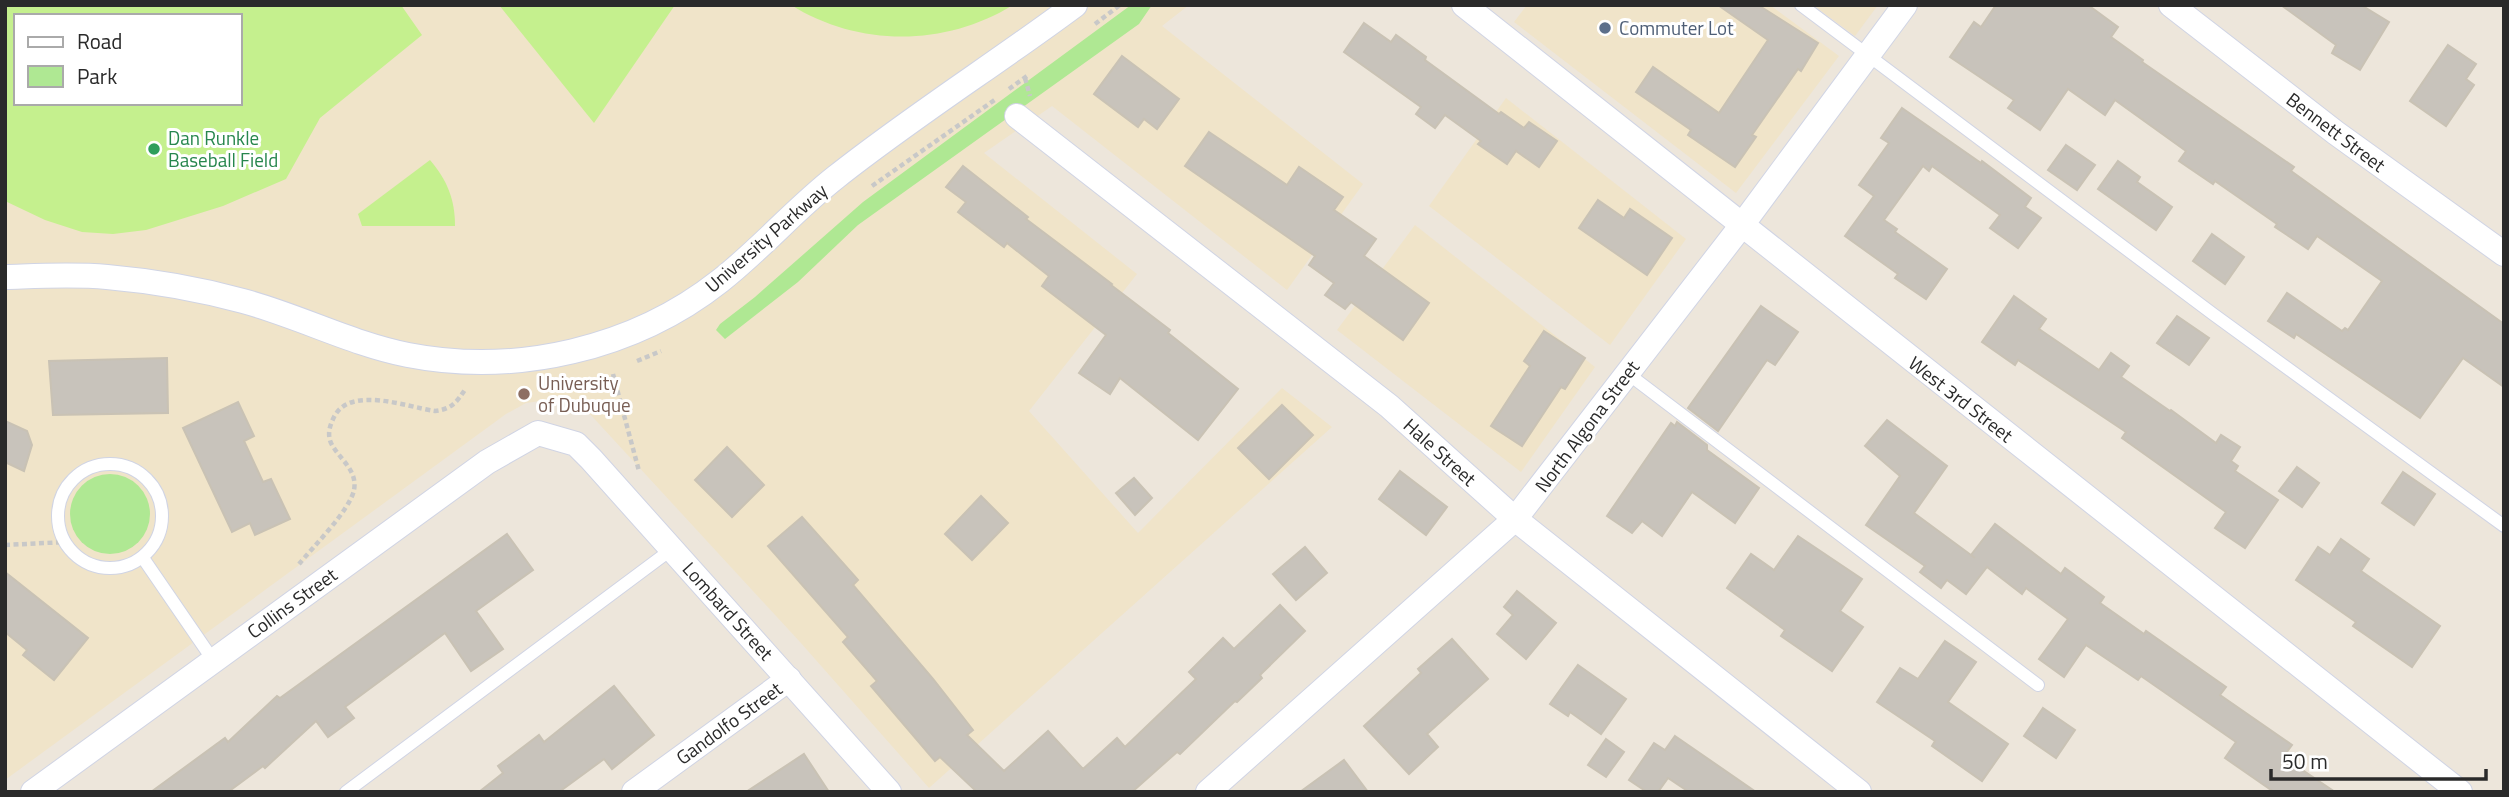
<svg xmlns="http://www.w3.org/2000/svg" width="2509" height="797" viewBox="0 0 2509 797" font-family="'Titillium Web',sans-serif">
<rect width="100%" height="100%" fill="#ede6db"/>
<g fill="#f0e4c9" fill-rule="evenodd">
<path d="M5 5H1189L1162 26 1363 184 1287 290 1052 106 984 153 1137 274 1029 411 1138 533 1282 388 1332 427 929 788 800 642 589 413 575 404 555 399 526 403 506 414 5 780ZM16 16H240V103H16Z"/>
<path d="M1527 5H1770L1839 56 1736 193 1514 22Z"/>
<path d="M1813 5H1878L1855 36Z"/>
<path d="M1506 98 1686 239 1610 345 1429 206Z"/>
<path d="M1415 225 1595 367 1521 472 1337 330Z"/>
</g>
<g fill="#afe893">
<path d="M1131 5H1152L1139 24 858 225 798 282 725 339 716 330 720 324 755 297 863 202Z"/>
<circle cx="110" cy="514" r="40"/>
</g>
<g fill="#c5f08e" fill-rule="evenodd">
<path d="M5 5H401L422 35 320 118 286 179 223 206 146 230 113 234 82 232 45 220 5 201ZM16 16H240V103H16Z"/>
<path d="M499 5H675L594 123Z"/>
<path d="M791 5H1013C945 47 858 47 791 5Z"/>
<path d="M430 160C447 180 455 199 455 226H362L358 214Z"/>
</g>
<g fill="#c8c3bb" stroke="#c9c2b4" stroke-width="2">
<path d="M1718 5H1758L1818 43 1801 71 1798 69 1752 135 1756 137 1735 167 1688 135 1691 130 1636 92 1653 67 1719 113 1768 40Z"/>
<path d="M1996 5H2088L2118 27 2111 37 2143 60 2142 62 2294 167 2291 171 2504 324V387L2463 358 2420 418 2296 334 2294 338 2268 321 2287 293 2342 331 2345 328 2348 330 2382 281 2317 236 2308 249 2275 227 2277 224 2215 181 2213 184 2179 161 2186 151 2115 100 2105 115 2068 89 2040 130 2008 108 2014 100 1950 57 1974 22 1981 27Z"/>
<path d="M2281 5H2361L2389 22 2360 70 2332 53 2336 45Z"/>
<path d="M1364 23 1391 42 1396 35 1426 57 1425 60 1499 114 1501 112 1524 128 1529 122 1557 141 1539 167 1516 151 1507 164 1478 144 1481 141 1445 115 1435 128 1416 114 1421 107 1344 52Z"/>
<path d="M2448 45 2476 64 2466 79 2474 85 2446 126 2410 101Z"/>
<path d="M1122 56 1179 99 1157 129 1144 119 1138 127 1094 94Z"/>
<path d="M1902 108 1981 163 1982 161 2031 198 2025 207 2041 218 2018 248 1990 228 2000 215 1932 166 1929 171 1923 166 1884 220 1897 229 1895 232 1947 269 1926 299 1895 278 1898 274 1845 236 1874 196 1859 185 1889 143 1881 138Z"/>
<path d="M1209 132 1287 185 1299 167 1343 197 1334 210 1376 239 1364 256 1429 303 1403 340 1351 302 1345 309 1325 295 1334 283 1309 265 1315 256 1185 166Z"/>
<path d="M2066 145 2095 165 2077 190 2048 170Z"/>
<path d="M2118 161 2140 177 2137 182 2172 207 2156 230 2098 189Z"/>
<path d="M963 166 1028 217 1026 219 1112 284 1111 285 1170 330 1168 333 1238 389 1198 440 1120 378 1110 394 1079 373 1106 335 1042 286 1049 276 1007 243 1004 247 958 212 966 202 946 187Z"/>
<path d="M1598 200 1624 218 1630 209 1672 238 1647 275 1579 228Z"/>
<path d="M2212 234 2244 257 2225 284 2193 261Z"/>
<path d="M2014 296 2046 319 2039 329 2099 370 2111 353 2129 366 2121 377 2170 411 2171 410 2216 443 2221 435 2240 447 2231 461 2238 466 2235 471 2278 500 2245 548 2215 528 2226 512 2122 438 2126 432 2018 360 2015 365 1982 342Z"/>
<path d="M1761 306 1798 332 1775 365 1767 360 1718 431 1688 408Z"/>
<path d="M2177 316 2209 338 2189 365 2157 343Z"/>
<path d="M1544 331 1585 358 1565 389 1561 387 1522 446 1491 426 1530 366 1524 361Z"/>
<path d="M167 358 168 413 53 415 49 361Z"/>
<path d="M238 402 254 436 244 441 263 482 271 479 290 519 255 535 250 523 232 532 183 428Z"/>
<path d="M1282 405 1313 435 1269 479 1238 448Z"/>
<path d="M1887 420 1947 466 1914 513 1975 558 1971 555 1995 524 2061 574 2065 568 2104 597 2100 603 2144 634 2146 631 2226 687 2220 695 2292 745 2283 757 2335 792H2274L2225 758 2236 742 2141 676 2138 680 2086 645 2064 677 2039 659 2068 619 2026 588 2022 594 1987 567 1966 594 1947 580 1941 588 1920 572 1925 566 1866 525 1900 476 1865 446Z"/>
<path d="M5 421 27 431 32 445 24 471 5 462Z"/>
<path d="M1677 422 1707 445V450L1759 488 1735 523 1692 492 1662 536 1642 521 1632 533 1607 516 1671 423 1675 426Z"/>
<path d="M727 447 764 485 732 517 695 480Z"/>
<path d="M2297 467 2319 483 2302 507 2279 491Z"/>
<path d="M1400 471 1447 507 1426 535 1379 499Z"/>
<path d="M2403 472 2435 494 2414 525 2382 503Z"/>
<path d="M1134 478 1152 498 1135 515 1116 493Z"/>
<path d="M981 496 1008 523 972 560 945 534Z"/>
<path d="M802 517 858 580 853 585 933 679 973 730 967 735 1004 771 1048 731 1083 769 1117 738 1125 747 1196 679 1189 672 1223 638 1234 649 1280 605 1305 631 1260 675 1262 678 1237 702 1235 701 1180 754 1177 752 1132 792H977L940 757 935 761 871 686 877 681 843 642 848 637 768 546Z"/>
<path d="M507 534 533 570 476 611 503 649 471 671 445 633 345 707 354 718 328 737 316 721 265 768 263 766 228 792H151L225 738 228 742 277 696 280 698Z"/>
<path d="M1798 536 1862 579 1840 611 1863 627 1832 671 1781 636 1785 630 1727 588 1751 554 1774 570Z"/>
<path d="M2341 539 2369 559 2361 571 2440 626 2412 667 2353 626 2356 622 2296 580 2318 547 2330 555Z"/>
<path d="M1305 547 1327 573 1296 600 1273 574Z"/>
<path d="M5 572 88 638 54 680 23 655 27 650 5 632Z"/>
<path d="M1517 591 1556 623 1526 659 1497 634 1513 615 1504 607Z"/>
<path d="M1452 639 1488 679 1427 734 1438 747 1409 774 1364 726 1421 673 1418 669Z"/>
<path d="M1945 641 1976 662 1948 702 2008 744 1982 781 1932 746 1935 741 1877 702 1900 668 1918 679Z"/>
<path d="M1578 665 1626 699 1601 734 1570 712 1568 716 1550 704Z"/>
<path d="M614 686 654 735 612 769 604 759 559 792H479L503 773 498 766 539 735 544 742Z"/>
<path d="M2043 708 2075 730 2056 758 2024 736Z"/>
<path d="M1675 736 1756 792H1689L1668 778 1658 792H1647L1629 780 1654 743 1665 750Z"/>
<path d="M1606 739 1624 752 1606 777 1588 765Z"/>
<path d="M804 754 829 792H746Z"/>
<path d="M1344 760 1368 792H1300Z"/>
</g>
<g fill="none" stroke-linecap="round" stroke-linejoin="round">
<defs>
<g id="service">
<path d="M1801 5 2213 314 2504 526"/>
<path d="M1627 373 2038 685"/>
<circle cx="110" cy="516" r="52"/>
<path d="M143 558 213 660"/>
<path d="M346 792 672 549"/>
</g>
<g id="minor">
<path d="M1464 5 2460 792"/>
<path d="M2171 5 2336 133 2504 254"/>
<path d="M1017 116 1389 406 1515 519 1859 792"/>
<path d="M5 277C39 276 73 274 107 277 153 281 199 289 243 301 299 316 352 344 408 355 516 376 634 349 720 281 761 249 795 209 836 177 913 116 997 63 1075 5"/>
<path d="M33 792 487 462 538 433 576 444 591 459 889 792"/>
<path d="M634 792 789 679"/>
<path d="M1208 792 1515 519 1742 225 1905 5"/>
</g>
</defs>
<use href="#service" stroke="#d0d4e4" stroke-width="14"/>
<use href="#minor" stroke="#d0d4e4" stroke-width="26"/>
<g stroke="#c8c8c8" stroke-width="4.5" stroke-dasharray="5 3.5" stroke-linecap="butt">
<path d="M1095 24 1120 5"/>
<path d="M1025 78 1030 96"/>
<path d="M1009 89 1027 76"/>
<path d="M872 186 996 99"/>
<path d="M637 361 661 351"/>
<path d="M613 374 639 471"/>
<path d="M5 545 65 542"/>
<path d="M299 564C313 547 350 510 354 490 358 470 339 459 331 443 327 434 330 425 334 417 350 385 407 407 435 411 452 409 457 402 466 388"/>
</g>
<use href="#service" stroke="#fff" stroke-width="12"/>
<use href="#minor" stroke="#fff" stroke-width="24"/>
</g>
<circle fill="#5c6f8a" stroke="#fff" stroke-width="2.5" cx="1605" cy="28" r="7"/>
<circle fill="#2e9e5b" stroke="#fff" stroke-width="2.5" cx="154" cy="149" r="7"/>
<circle fill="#8d6e63" stroke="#fff" stroke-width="2.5" cx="524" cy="394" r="7"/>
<g text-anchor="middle" stroke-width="6" stroke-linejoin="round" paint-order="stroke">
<g font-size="19" fill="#4e5e75" stroke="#fff" text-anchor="start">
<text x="1619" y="35">Commuter Lot</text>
</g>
<g font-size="19" fill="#2a2a2a" stroke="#fff">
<text transform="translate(2336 132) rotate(37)" y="7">Bennett Street</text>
<text transform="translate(766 238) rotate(-41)" y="7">University Parkway</text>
<text transform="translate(1961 399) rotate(38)" y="7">West 3rd Street</text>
<text transform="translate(1587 426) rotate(-53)" y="7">North Algona Street</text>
<text transform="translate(1440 452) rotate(42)" y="7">Hale Street</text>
<text transform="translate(292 603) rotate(-36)" y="7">Collins Street</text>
<text transform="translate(728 611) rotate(48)" y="7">Lombard Street</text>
<text transform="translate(729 723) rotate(-36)" y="7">Gandolfo Street</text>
</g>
<g font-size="19" fill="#27864d" stroke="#fff" text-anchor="start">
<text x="168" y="145">Dan Runkle<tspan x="168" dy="22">Baseball Field</tspan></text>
</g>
<g font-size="19" fill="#785e54" stroke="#fff" text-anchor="start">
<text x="538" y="390">University<tspan x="538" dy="22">of Dubuque</tspan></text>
</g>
</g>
<rect width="2509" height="797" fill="none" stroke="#2a2a2a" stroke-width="14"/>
<rect x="14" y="14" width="228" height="91" fill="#ffffff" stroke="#aaaaaa" stroke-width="2"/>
<rect x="28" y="37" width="35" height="10" fill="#ffffff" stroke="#aaaaaa" stroke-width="2"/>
<text x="77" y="49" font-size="21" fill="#2a2a2a">Road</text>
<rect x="28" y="66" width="35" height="21" fill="#afe893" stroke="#aaaaaa" stroke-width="2"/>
<text x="77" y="84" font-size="21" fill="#2a2a2a">Park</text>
<path d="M2271 769v10h215v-10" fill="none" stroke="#2a2a2a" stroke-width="3.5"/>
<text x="2282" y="769" font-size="21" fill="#2a2a2a" stroke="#ffffff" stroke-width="5" paint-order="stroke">50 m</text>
</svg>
